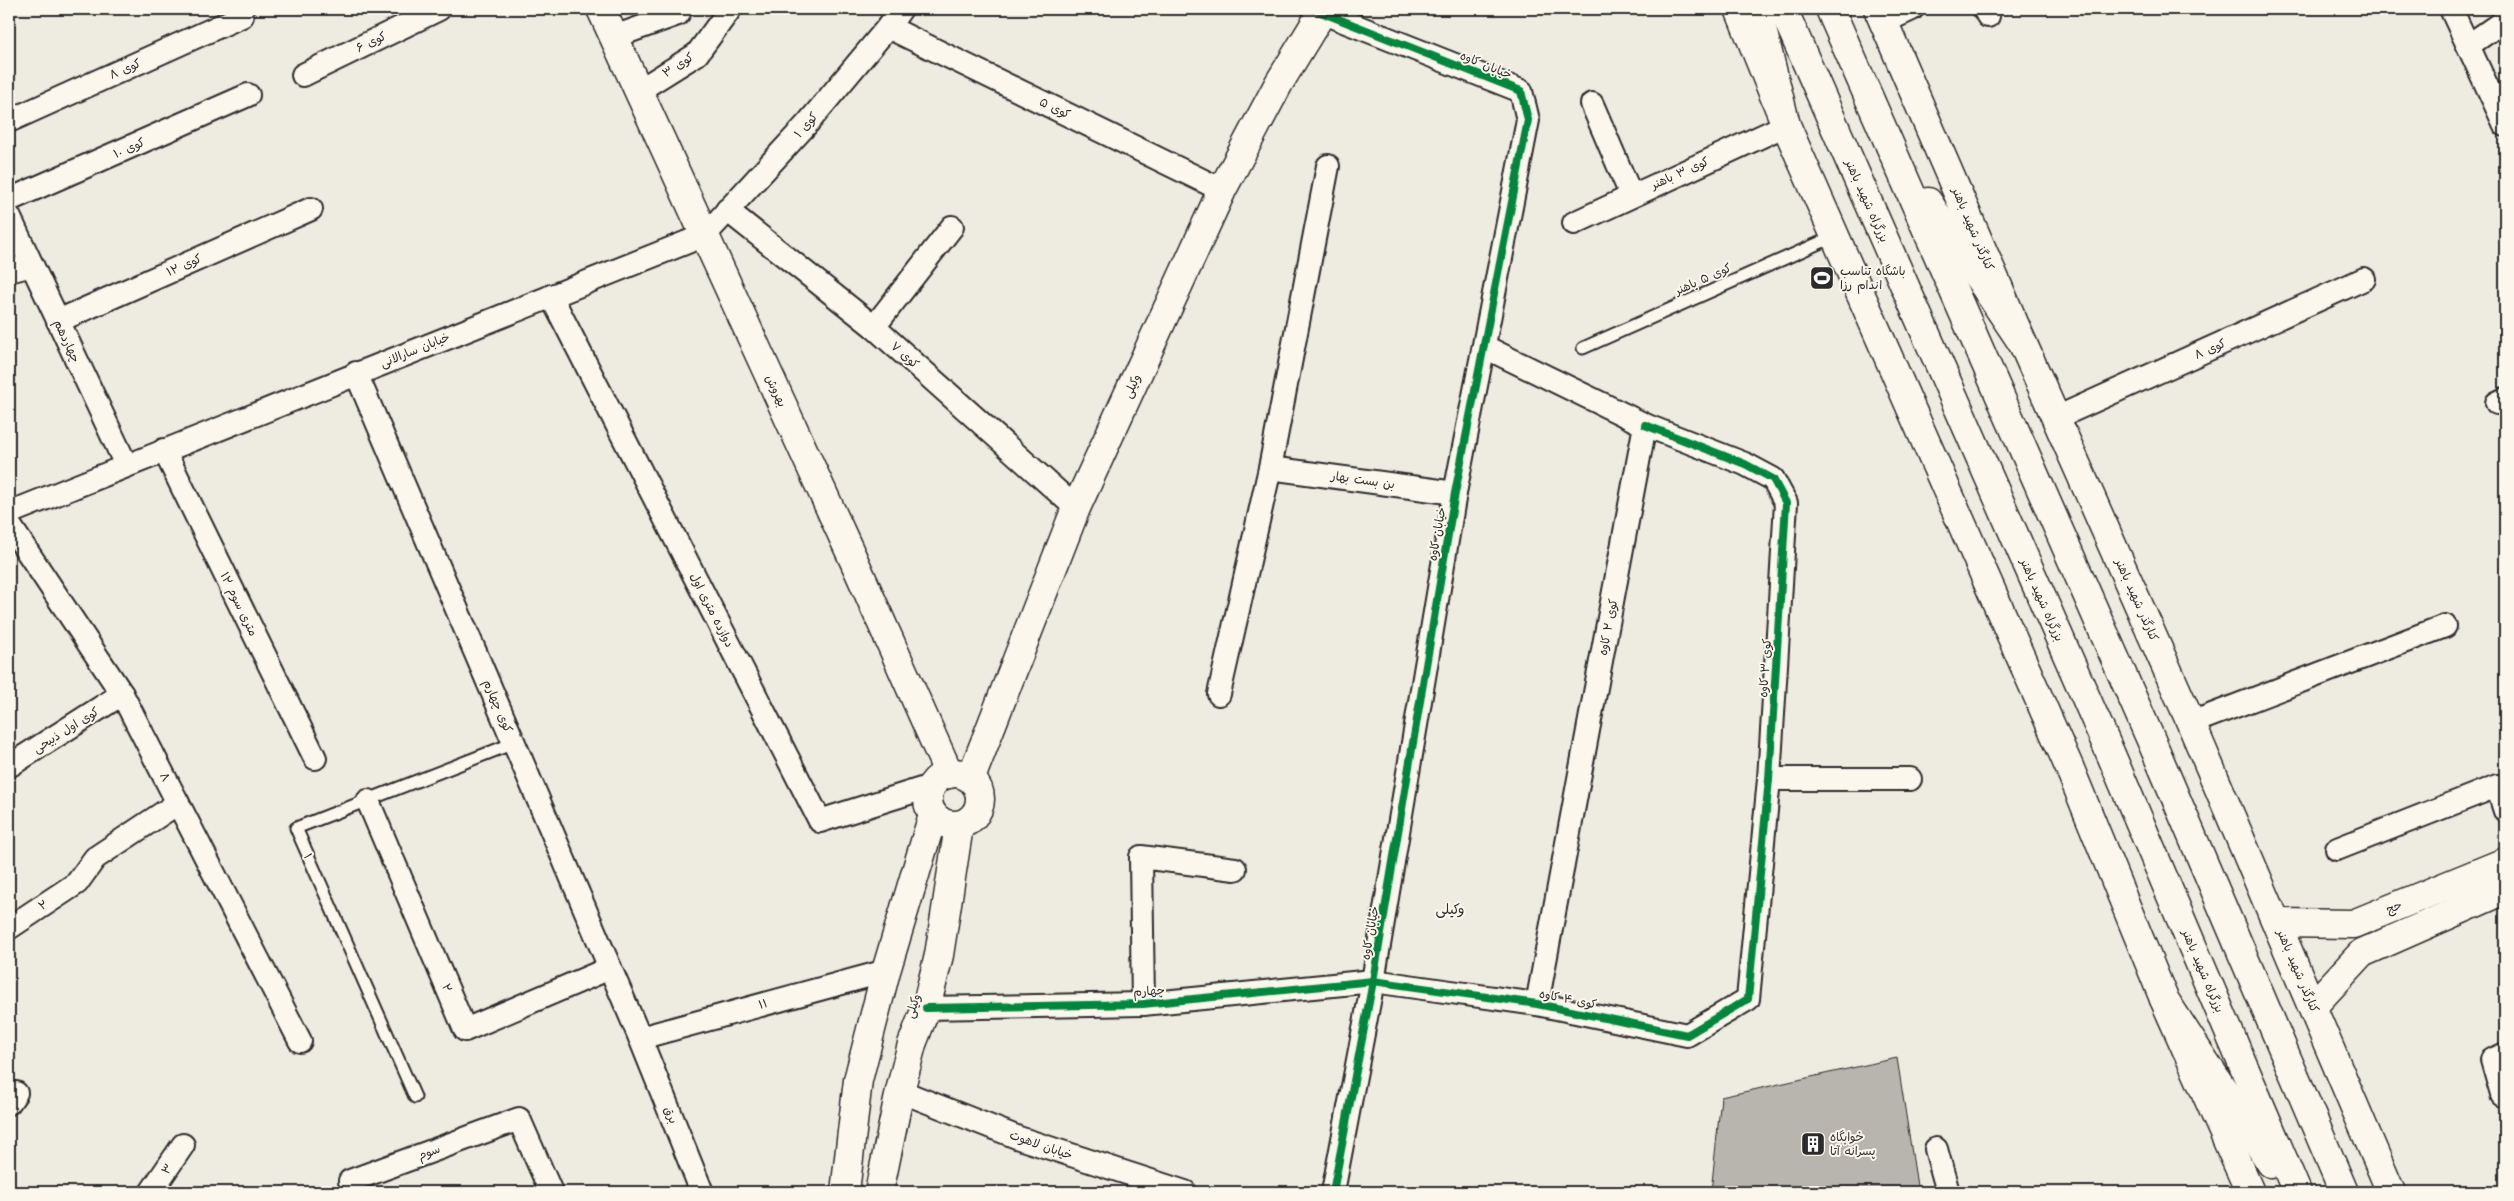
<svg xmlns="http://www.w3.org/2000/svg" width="2514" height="1201" viewBox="0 0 2514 1201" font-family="Kalam,'Playpen Sans Arabic',sans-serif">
<rect width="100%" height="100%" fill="#eeebe0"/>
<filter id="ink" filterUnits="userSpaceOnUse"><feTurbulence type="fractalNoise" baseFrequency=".02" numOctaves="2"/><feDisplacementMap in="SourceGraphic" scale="10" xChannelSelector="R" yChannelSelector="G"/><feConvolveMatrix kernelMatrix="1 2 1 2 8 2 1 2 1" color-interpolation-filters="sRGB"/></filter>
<g filter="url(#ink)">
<path fill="#b8b5ae" stroke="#2b2b2b" d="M1897 1058 1918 1192H1711L1721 1097Z"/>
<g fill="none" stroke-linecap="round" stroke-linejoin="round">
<defs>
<g id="service">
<path d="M1583 348 1835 236"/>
<path d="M415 1097 296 828 514 743"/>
</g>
<g id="minor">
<path d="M1313 9 1521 91 1528 120 1455 493 1373 981 1333 1192"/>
<path d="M1984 9 1988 16"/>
<path d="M2451 9 2505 125"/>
<path d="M1884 22 1912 9"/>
<path d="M888 27 1222 190"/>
<path d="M614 37 678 14 681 9"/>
<path d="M2469 45 2505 20"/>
<path d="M303 75 439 9"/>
<path d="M638 91 697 54 730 9"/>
<path d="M1592 104 1631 195"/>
<path d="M9 121 242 16"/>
<path d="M9 200 248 95"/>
<path d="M727 210 874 327 1076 508"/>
<path d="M9 216 126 465"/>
<path d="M1574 223 1786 125"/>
<path d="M9 271 32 265"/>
<path d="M551 296 820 821 931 786"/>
<path d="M58 321 311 209"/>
<path d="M874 327 952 227"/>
<path d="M1485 347 1645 425 1537 1004"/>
<path d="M356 373 640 1038 702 1192"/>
<path d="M2497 403 2505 399"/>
<path d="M2056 418 2364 279"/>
<path d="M164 450 315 758"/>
<path d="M1270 468 1455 493"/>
<path d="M9 513 705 235 807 124 888 27 901 9"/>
<path d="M9 524 122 694 300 1041"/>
<path d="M1219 694 1270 468 1328 166"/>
<path d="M2191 723 2445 626"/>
<path d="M9 766 122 694"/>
<path d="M1769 779H1910"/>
<path d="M368 801 465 1030 610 968"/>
<path d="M2337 849 2497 786 2505 811"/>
<path d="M9 928 77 883 95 858 178 803"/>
<path d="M1143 1004 1141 857 1235 869"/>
<path d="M926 1008 1143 1004 1373 981 1537 1004 1687 1035 1748 999 1769 779 1786 503 1773 479 1745 464 1645 425"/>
<path d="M640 1038 886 971"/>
<path d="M2505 1054 2492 1060 2502 1095 2505 1094"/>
<path d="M900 1091 1019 1138 1185 1192"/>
<path d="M9 1103 16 1093"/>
<path d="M1936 1149 1948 1192"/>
<path d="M151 1192 183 1145"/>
<path d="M354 1192 350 1181 519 1119 551 1192"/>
</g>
<g id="tertiary">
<path d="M601 9 855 563 949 774"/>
<circle cx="954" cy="799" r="26"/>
<path d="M971 778 1076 508 1222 190 1279 83 1324 9"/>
<path d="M2277 923 2353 924 2505 862"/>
<path d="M2313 1006 2362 953 2505 890"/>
<path d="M845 1192 858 1080 886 971 933 815"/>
<path d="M879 1192 900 1091 912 1044 926 1008 939 955 959 826"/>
</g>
<g id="secondary">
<path d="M1739 9 1786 125 2070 769 2164 999 2250 1192"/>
<path d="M1878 9 2023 344 2191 723 2391 1192"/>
</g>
<g id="trunk">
<path d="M1757 9 1786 125"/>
<path d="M1783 9 2112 757 2297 1192"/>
<path d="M1830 9 2151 740 2344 1192"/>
<path d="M1928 202 2023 344"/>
<path d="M2164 999 2271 1163"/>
</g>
</defs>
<use href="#service" stroke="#2b2b2b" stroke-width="15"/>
<use href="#minor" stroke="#2b2b2b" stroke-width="26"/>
<use href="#tertiary" stroke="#2b2b2b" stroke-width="31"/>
<use href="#secondary" stroke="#2b2b2b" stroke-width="31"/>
<use href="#trunk" stroke="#2b2b2b" stroke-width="31"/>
<use href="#service" stroke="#fbf7ec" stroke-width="11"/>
<use href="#minor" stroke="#fbf7ec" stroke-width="22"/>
<use href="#tertiary" stroke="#fbf7ec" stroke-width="28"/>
<use href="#secondary" stroke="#fbf7ec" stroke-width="28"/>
<use href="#trunk" stroke="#fbf7ec" stroke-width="28"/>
<defs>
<g id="cycleway">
<path d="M1313 9 1521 91 1528 120 1455 493 1373 981 1333 1192"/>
<path d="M926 1008 1143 1004 1373 981 1537 1004 1687 1035 1748 999 1769 779 1786 503 1773 479 1745 464 1645 425"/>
</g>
</defs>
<use href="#cycleway" stroke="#fbf7ec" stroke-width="11"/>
<use href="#cycleway" stroke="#00873e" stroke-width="8"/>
</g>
</g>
<defs>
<symbol id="stadium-square" viewBox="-11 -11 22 22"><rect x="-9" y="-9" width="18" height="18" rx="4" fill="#2b2b2b" stroke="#fbf7ec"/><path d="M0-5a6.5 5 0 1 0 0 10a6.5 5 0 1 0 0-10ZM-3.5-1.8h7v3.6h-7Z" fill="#fff"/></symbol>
<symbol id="building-square" viewBox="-11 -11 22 22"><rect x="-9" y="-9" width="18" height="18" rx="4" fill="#2b2b2b" stroke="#fbf7ec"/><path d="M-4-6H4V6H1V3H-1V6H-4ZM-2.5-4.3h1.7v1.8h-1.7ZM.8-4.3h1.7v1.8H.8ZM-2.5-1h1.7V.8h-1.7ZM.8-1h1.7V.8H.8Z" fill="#fff"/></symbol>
</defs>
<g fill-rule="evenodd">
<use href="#stadium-square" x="1808" y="264" width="28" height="28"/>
<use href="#building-square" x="1799" y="1130" width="28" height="28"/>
</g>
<g text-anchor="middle" stroke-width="4" stroke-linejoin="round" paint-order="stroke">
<g font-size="12" fill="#2b2b2b" stroke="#fbf7ec">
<text transform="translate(371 42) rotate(-26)" y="4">کوی ۶</text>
<text transform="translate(678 65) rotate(-33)" y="4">کوی ۳</text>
<text transform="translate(1486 65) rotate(22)" y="4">خیابان کاوه</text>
<text transform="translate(125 69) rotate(-24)" y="4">کوی ۸</text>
<text transform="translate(1055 108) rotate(26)" y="4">کوی ۵</text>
<text transform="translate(806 125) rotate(-49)" y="4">کوی ۱</text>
<text transform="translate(129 148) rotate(-24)" y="4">کوی ۱۰</text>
<text transform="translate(1680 173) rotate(-24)" y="4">کوی ۳ باهنر</text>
<text transform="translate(1867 201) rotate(66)" y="4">بزرگراه شهید باهنر</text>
<text transform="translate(1973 229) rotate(67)" y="4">کنارگذر شهید باهنر</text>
<text transform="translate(184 265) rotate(-24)" y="4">کوی ۱۲</text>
<text transform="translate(1703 279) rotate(-24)" y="4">کوی ۵ باهنر</text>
<text transform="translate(67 341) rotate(65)" y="4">چهاردهم</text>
<text transform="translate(2210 349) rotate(-24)" y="4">کوی ۸</text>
<text transform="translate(415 350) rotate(-22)" y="4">خیابان سارالانی</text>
<text transform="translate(905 355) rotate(42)" y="4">کوی ۷</text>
<text transform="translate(1132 386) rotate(-65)" y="4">وکیلی</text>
<text transform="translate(776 391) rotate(65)" y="4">بهروش</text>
<text transform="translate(1363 480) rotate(8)" y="4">بن بست بهار</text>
<text transform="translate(1437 534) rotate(-80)" y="4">خیابان کاوه</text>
<text transform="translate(2042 600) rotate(66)" y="4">بزرگراه شهید باهنر</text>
<text transform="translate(2137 600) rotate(66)" y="4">کنارگذر شهید باهنر</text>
<text transform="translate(239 604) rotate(64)" y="4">۱۲ متری سوم</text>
<text transform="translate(712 610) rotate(63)" y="4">دوازده متری اول</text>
<text transform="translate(1608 627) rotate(-79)" y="4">کوی ۲ کاوه</text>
<text transform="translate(1765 668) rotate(-86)" y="4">کوی ۳ کاوه</text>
<text transform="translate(498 706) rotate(67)" y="4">کوی چهارم</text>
<text transform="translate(66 730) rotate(-32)" y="4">کوی اول ذبیحی</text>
<text transform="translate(165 777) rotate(63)" y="4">۸</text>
<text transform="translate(308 856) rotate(66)" y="4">۱</text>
<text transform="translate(43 905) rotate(-33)" y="4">۲</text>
<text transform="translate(2394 907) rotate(-22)" y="4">حج</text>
<text transform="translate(1370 933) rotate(-80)" y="4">خیابان کاوه</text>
<text transform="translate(2203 971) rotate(67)" y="4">بزرگراه شهید باهنر</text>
<text transform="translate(2298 971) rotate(67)" y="4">کنارگذر شهید باهنر</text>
<text transform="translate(447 988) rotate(67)" y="4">۲</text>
<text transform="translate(1149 991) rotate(-4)" y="4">چهارم</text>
<text transform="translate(1568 999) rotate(11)" y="4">کوی ۴ کاوه</text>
<text transform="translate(763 1004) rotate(-15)" y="4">۱۱</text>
<text transform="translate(913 1006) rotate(-72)" y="4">وکیلی</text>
<text transform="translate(671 1115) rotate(68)" y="4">برق</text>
<text transform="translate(1041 1145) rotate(19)" y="4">خیابان لاهوت</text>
<text transform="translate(429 1152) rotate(-20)" y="4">سوم</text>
<text transform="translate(167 1169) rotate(-57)" y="4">۳</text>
</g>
<g font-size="12" fill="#2b2b2b" stroke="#fbf7ec" text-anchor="start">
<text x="1840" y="275">باشگاه تناسب<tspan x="1840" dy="14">اندام رزا</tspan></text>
<text x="1830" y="1141">خوابگاه<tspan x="1830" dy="14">پسرانه آتا</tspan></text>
</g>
<g font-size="14" fill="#2b2b2b" stroke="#fbf7ec">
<text x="1450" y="914">وکیلی</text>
</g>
</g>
<rect width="2514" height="1201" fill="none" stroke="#fbf7ec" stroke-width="30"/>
<rect x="15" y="15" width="2484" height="1171" fill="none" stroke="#2b2b2b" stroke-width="2" filter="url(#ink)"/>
</svg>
